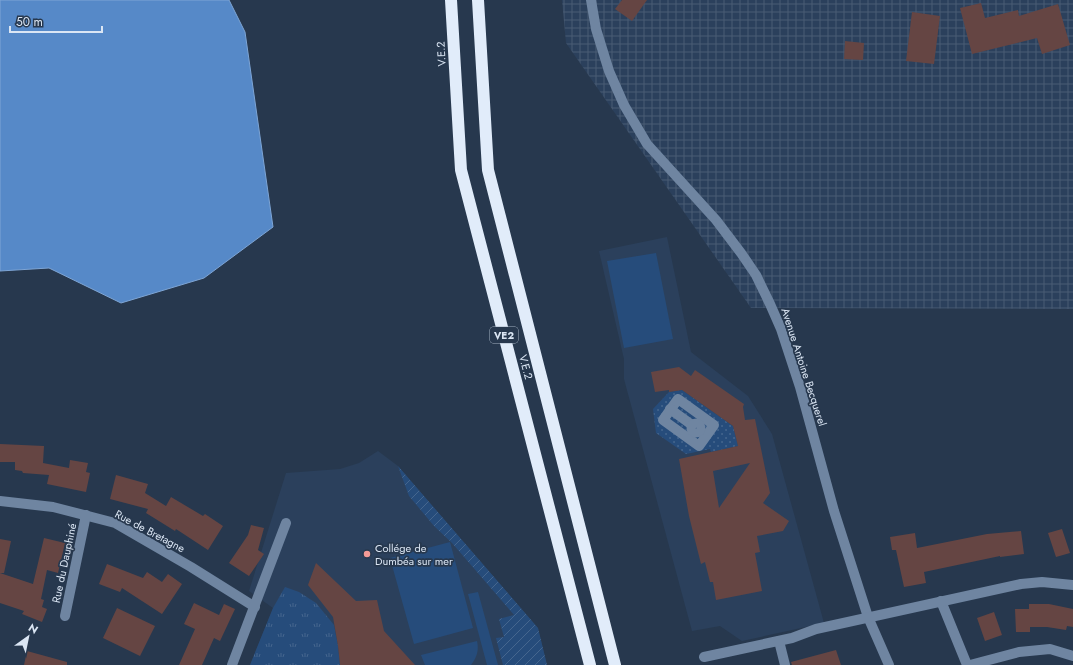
<svg xmlns="http://www.w3.org/2000/svg" width="1073" height="665" viewBox="0 0 1073 665" font-family="Jost,sans-serif">
<defs>
<pattern id="industrial-grid" width="8" height="8" patternUnits="userSpaceOnUse"><rect width="8" height="8" fill="#2b405c"/><path d="M0 4h8M4 0v8" fill="none" stroke="#495c74"/></pattern>
<pattern id="grass-tufts" width="24" height="20" patternUnits="userSpaceOnUse"><rect width="24" height="20" fill="#264c7b"/><path d="M3 7l-1-3M5 7V3M7 7l1-3M15 17l-1-3M17 17v-4M19 17l1-3" fill="none" stroke="#45668e"/></pattern>
<pattern id="park-dots" width="8" height="8" patternUnits="userSpaceOnUse"><rect width="8" height="8" fill="#264c7b"/><path d="M2 2h.1M6 6h.1" fill="none" stroke="#45668e" stroke-width="1.8" stroke-linecap="round"/></pattern>
<pattern id="garden-furrows" width="10" height="10" patternUnits="userSpaceOnUse"><rect width="10" height="10" fill="#264c7b"/><path d="M-1 1l2-2M0 10L10 0M9 11l2-2" fill="none" stroke="#45668e"/></pattern>
</defs>
<rect width="100%" height="100%" fill="#27384e"/>
<g fill="#2b405c">
<path d="M667 237 691 352 748 396 772 434 824 623 742 641 720 626 692 631 624 379V359L599 251Z"/>
<path d="M378 451 398 466 538 628 547 665H250L273 608 249 591 286 473 340 469 359 463Z"/>
</g>
<path fill="url(#industrial-grid)" d="M562 0H1073V309L751 308 566 43Z"/>
<path fill="url(#grass-tufts)" d="M285 587 299 592 316 603 334 625 338 646 340 665H250L273 608Z"/>
<path fill="url(#park-dots)" d="M682 390 733 426 738 446 711 452 710 449 686 454 656 433 653 409 669 392Z"/>
<path fill="url(#garden-furrows)" d="M398 466 538 628 547 665H503L496 638 504 637 499 619 514 615 452 543 434 526 409 496Z"/>
<g fill="#264c7b">
<path d="M656 253 673 339 624 348 607 261Z"/>
<path d="M450 542 473 628 414 644 390 558Z"/>
<path d="M478 592 498 665H487L468 594Z"/>
<path d="M477 641C479 650 477 657 471 665H425L421 655Z"/>
</g>
<path fill="#5689c8" stroke="#7ea5d5" d="M0 0H229L245 32 273 227 204 278 121 303 49 268 0 271Z"/>
<g fill="#654543" fill-rule="evenodd">
<path d="M622 0H647L632 21 615 9Z"/>
<path d="M981 3 985 18 1018 10 1019 16 1058 4 1070 45 1042 54 1037 38 972 54 960 8Z"/>
<path d="M912 12 940 16 934 64 906 61Z"/>
<path d="M845 41 864 43 863 60 844 59Z"/>
<path d="M679 367 691 376 695 370 744 404 743 407 745 420 755 419 770 493 763 503 789 521 783 531 757 536 760 552 755 553 762 591 716 600 713 582H710L705 562 701 564 689 516 679 459 738 446 733 426 682 390 669 392V390L655 392 651 372ZM750 463 719 508 713 471Z"/>
<path d="M0 444 44 446 43 463 69 468 70 460 88 463 86 472 90 473 86 492 47 484 49 475 23 473 22 471 15 470V462H0Z"/>
<path d="M116 475 148 484 145 493 166 506 171 497 203 516 205 514 223 526 208 550 176 529 175 531 146 513 148 509 110 499Z"/>
<path d="M251 525 264 528 258 550 264 554 249 576 229 563 248 535Z"/>
<path d="M1062 529 1070 553 1056 557 1048 533Z"/>
<path d="M1021 531 1024 554 1000 557V556L924 572 926 583 904 587 896 550H892L890 537 915 533 917 548 987 534Z"/>
<path d="M44 538 65 543 58 573 47 570 41 599 44 600 42 607 47 609 42 622 22 614 24 611 0 603V573L33 584Z"/>
<path d="M0 539 11 541 4 573H0Z"/>
<path d="M316 563 356 601 377 600 384 631 415 665H340L338 646 333 617 308 585Z"/>
<path d="M107 564 143 578 147 572 162 582 168 574 182 584 162 614 122 588 120 592 99 584Z"/>
<path d="M194 603 219 615 224 604 235 609 220 641 214 638 202 665H179L195 629 184 624Z"/>
<path d="M1029 604H1049L1073 609V627L1067 626 1066 630 1047 627H1030V632H1016L1015 609H1029Z"/>
<path d="M117 608 155 626 140 656 103 638Z"/>
<path d="M994 612 1002 635 985 641 977 618Z"/>
<path d="M836 650 841 665H792L791 662Z"/>
<path d="M27 651 67 662V665H24Z"/>
</g>
<g fill="none" stroke-linecap="round" stroke-linejoin="round">
<g stroke="#6f85a1" stroke-width="10">
<path d="M591 0 596 29 609 71 624 105 647 144 716 220 741 253 756 275 770 304 781 329 800 387 834 511 868 617 889 665"/>
<path d="M678 399 714 425 699 446 663 420Z"/>
<path d="M670 409 692 425"/>
<circle cx="696" cy="428" r="4.5"/>
<path d="M0 501 53 507 115 523 191 567 255 607"/>
<path d="M941 601 967 665"/>
<path d="M65 616 86 515"/>
<path d="M779 641 785 665"/>
<path d="M704 657 792 638 816 629 1021 584 1042 582 1073 585"/>
<path d="M232 665 286 523"/>
<path d="M970 665 1019 652 1050 649 1073 656"/>
</g>
<g stroke="#e1ecfa" stroke-width="12">
<path d="M451 0 461 170 590 665"/>
<path d="M478 0 488 170 615 665"/>
</g>
</g>
<circle fill="#f59b97" stroke="#27384e" stroke-width="1.5" cx="367" cy="554" r="4"/>
<g text-anchor="middle" stroke-width="3.5" stroke-linejoin="round" paint-order="stroke">
<rect fill="#27384e" stroke="#a5b2c2" stroke-width="1" x="490" y="327" width="28" height="16" rx="3"/>
<g font-size="10" font-weight="bold" fill="#dbe6f4">
<text x="504" y="339">VE2</text>
</g>
<g font-size="11" fill="#dbe6f4" stroke="#27384e">
<text transform="translate(441 54) rotate(-93)" y="4">V.E.2</text>
<text transform="translate(526 367) rotate(75)" y="4">V.E.2</text>
<text transform="translate(804 367) rotate(72)" y="4">Avenue Antoine Becquerel</text>
<text transform="translate(150 531) rotate(28)" y="4">Rue de Bretagne</text>
<text transform="translate(64 563) rotate(-78)" y="4">Rue du Dauphiné</text>
</g>
<g font-size="11" fill="#dbe6f4" stroke="#27384e" text-anchor="start">
<text x="375" y="552">Collége de<tspan x="375" dy="13">Dumbéa sur mer</tspan></text>
</g>
</g>
<g transform="translate(28 637) rotate(33)" stroke="#27384e" stroke-width="3" paint-order="stroke">
<path d="M0-3L7 15L0 10L-7 15Z" fill="#dbe6f4"/>
<text y="-6" font-size="11" font-weight="bold" text-anchor="middle" fill="#dbe6f4">N</text>
</g>
<path d="M10 26v6h92v-6" fill="none" stroke="#dbe6f4" stroke-width="2"/>
<text x="16" y="26" font-size="12" fill="#dbe6f4" stroke="#27384e" stroke-width="3" paint-order="stroke">50 m</text>
</svg>
